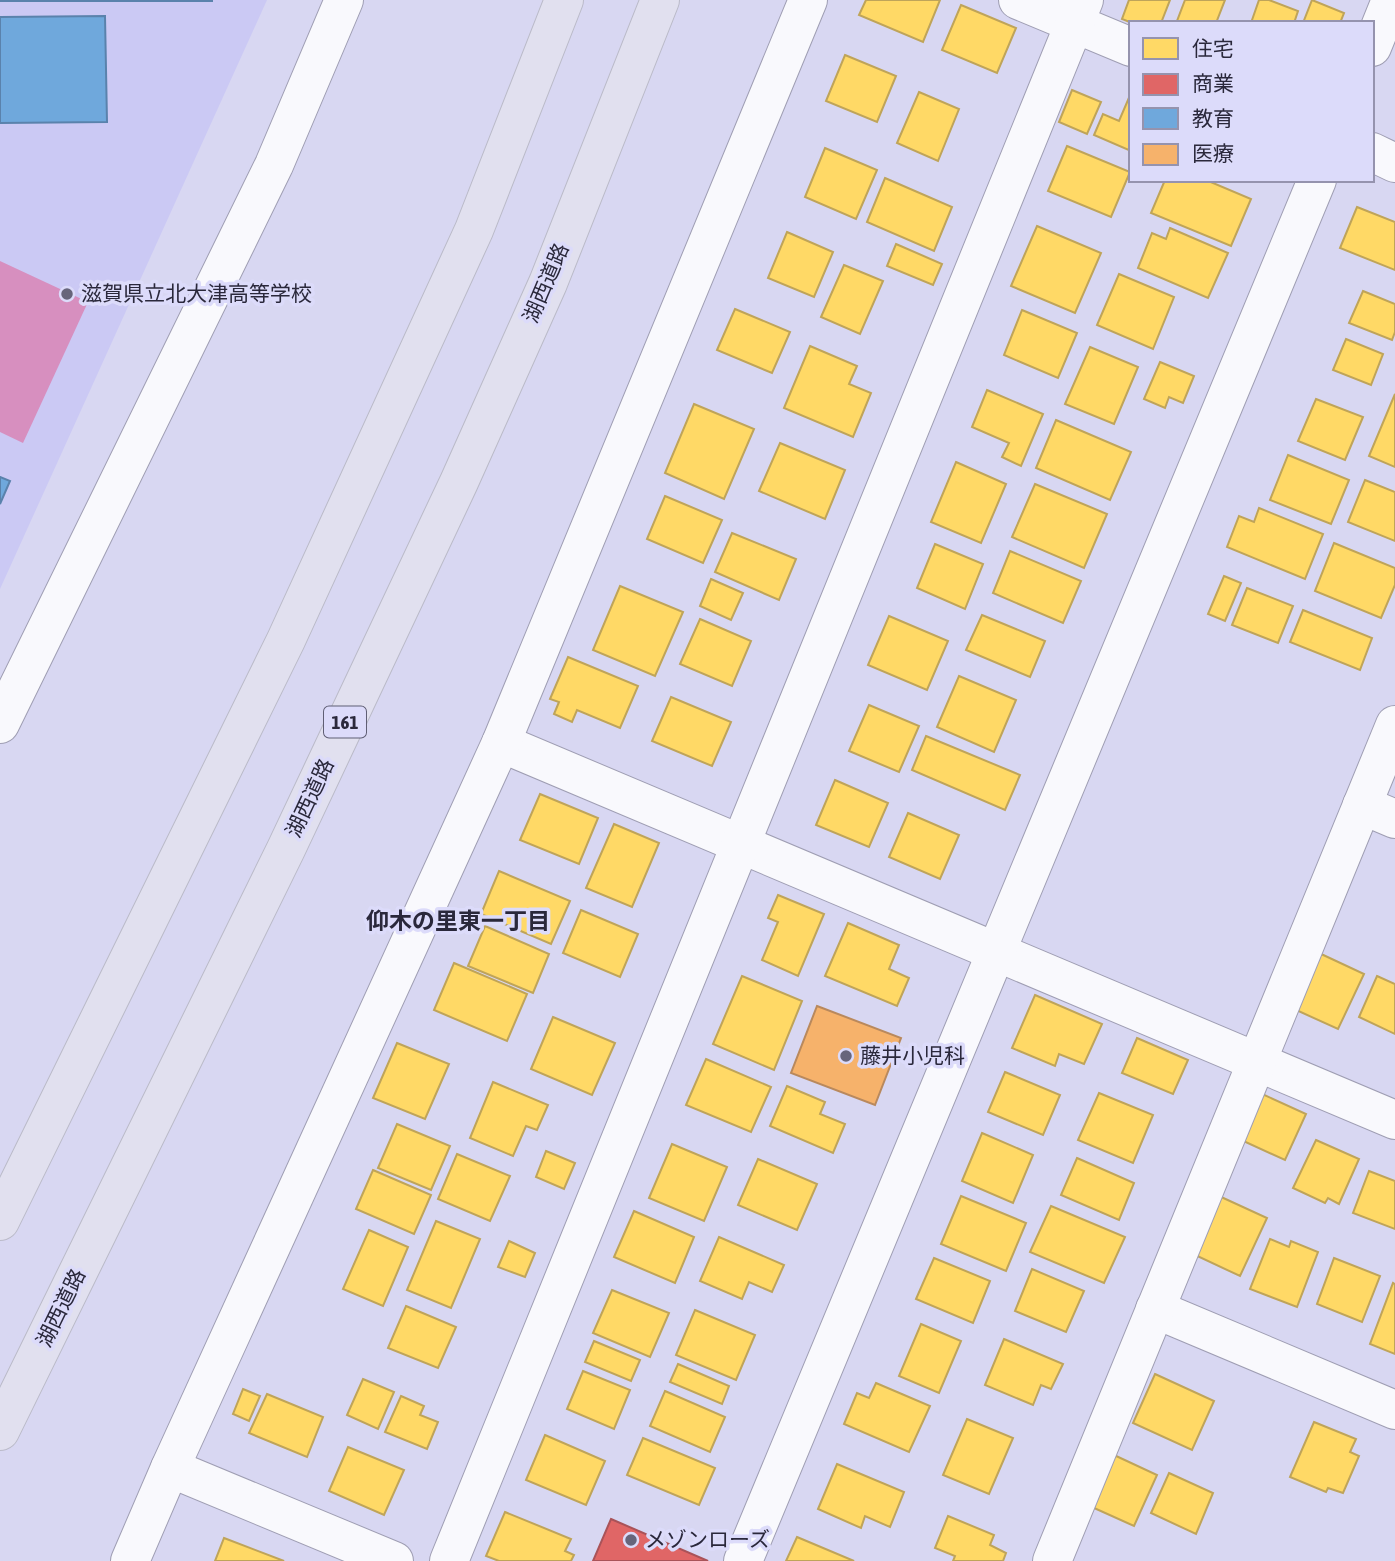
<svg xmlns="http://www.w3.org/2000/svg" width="1395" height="1561" viewBox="0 0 1395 1561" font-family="'Asap Condensed','Noto Sans JP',sans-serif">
<rect width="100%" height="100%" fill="#d8d7f2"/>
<path fill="#cbc9f4" d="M0 0H267L0 589Z"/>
<path fill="#d78fbf" d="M0 261 88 302 23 443 0 432Z"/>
<g fill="#ffd966" stroke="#bfa459" stroke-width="2">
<path d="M866 0H940L923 42 859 15Z"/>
<path d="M1129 0H1170L1161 23H1132L1122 19Z"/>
<path d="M1185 0H1225L1216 23H1182L1177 21Z"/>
<path d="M1259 0H1269L1298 11 1294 23H1251Z"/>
<path d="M1312 0 1344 13 1340 23H1303Z"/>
<path d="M961 5 1016 28 997 73 942 50Z"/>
<path d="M845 55 896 76 877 122 826 101Z"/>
<path d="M1072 90 1101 102 1087 134 1059 122Z"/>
<path d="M919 92 959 109 938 161 897 143Z"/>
<path d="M1131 93V151L1094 135 1103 114 1119 121Z"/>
<path d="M1067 146 1130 172 1111 217 1048 191Z"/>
<path d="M825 148 877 170 856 219 805 197Z"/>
<path d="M885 178 952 207 934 251 867 222Z"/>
<path d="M1165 180H1206L1251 199 1231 246 1151 213Z"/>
<path d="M1357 207 1395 222V270L1340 248Z"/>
<path d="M1037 226 1101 253 1075 313 1011 286Z"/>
<path d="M1170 228 1228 253 1208 298 1138 268 1152 233 1166 239Z"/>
<path d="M787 232 833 252 814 297 768 278Z"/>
<path d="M896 244 942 264 933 285 887 266Z"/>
<path d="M844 265 883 281 860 334 821 317Z"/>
<path d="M1119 274 1174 297 1153 349 1097 325Z"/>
<path d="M1363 291 1395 304V332L1392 340 1349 323Z"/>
<path d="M735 309 790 332 772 373 717 350Z"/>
<path d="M1022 310 1077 333 1058 378 1004 355Z"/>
<path d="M1346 339 1383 354 1371 385 1333 370Z"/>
<path d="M810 346 857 366 849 384 871 393 853 437 784 408Z"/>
<path d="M1090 347 1138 367 1114 424 1065 404Z"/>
<path d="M1160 362 1194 376 1183 403 1169 397 1165 408 1144 399Z"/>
<path d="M987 390 1043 414 1021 466 1002 457 1009 443 972 427Z"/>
<path d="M1395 394V467L1369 456Z"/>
<path d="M1316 399 1363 417 1345 460 1298 441Z"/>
<path d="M694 404 754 429 724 499 665 473Z"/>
<path d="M1056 420 1131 452 1110 500 1036 468Z"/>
<path d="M780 443 845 470 825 519 759 491Z"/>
<path d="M1288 455 1349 480 1331 524 1270 500Z"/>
<path d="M956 462 1006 484 981 543 931 522Z"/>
<path d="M1365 480 1395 492V541L1348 522Z"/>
<path d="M1035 484 1107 514 1084 568 1012 537Z"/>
<path d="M665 496 722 520 703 563 647 539Z"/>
<path d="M1259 508 1323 534 1305 579 1227 547 1239 516 1254 522Z"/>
<path d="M732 533 796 559 779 600 715 572Z"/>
<path d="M1334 543 1395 568V585L1381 618 1315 591Z"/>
<path d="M935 544 983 564 965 609 917 588Z"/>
<path d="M1010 551 1081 581 1063 623 993 593Z"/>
<path d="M1224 576 1241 583 1225 621 1208 614Z"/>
<path d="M711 579 743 593 731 620 700 606Z"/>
<path d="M620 586 683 612 655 676 593 650Z"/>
<path d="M1247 588 1293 606 1278 643 1232 625Z"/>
<path d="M1303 610 1372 638 1360 670 1290 642Z"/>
<path d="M982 615 1045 641 1030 677 966 650Z"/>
<path d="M889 616 948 641 927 690 868 665Z"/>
<path d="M700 619 751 641 732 686 680 664Z"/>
<path d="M568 657 638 686 620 728 577 710 572 722 554 714 559 702 550 699Z"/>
<path d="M959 676 1016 700 994 752 937 727Z"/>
<path d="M671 697 731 722 712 766 652 741Z"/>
<path d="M869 705 919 726 899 772 849 751Z"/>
<path d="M926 736 1020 775 1005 810 912 770Z"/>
<path d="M835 780 888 803 869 847 816 825Z"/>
<path d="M540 794 598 818 579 864 520 840Z"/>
<path d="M908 813 959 835 940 879 889 857Z"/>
<path d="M614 824 659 843 632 907 586 888Z"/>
<path d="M499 871 570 901 551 944 481 914Z"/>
<path d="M778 895 824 914 798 976 762 960 778 922 768 918Z"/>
<path d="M581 910 638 934 620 977 563 953Z"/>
<path d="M848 923 899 945 889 969 909 978 897 1006 825 976Z"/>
<path d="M485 926 549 954 533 993 468 966Z"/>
<path d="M1319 953 1364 974 1338 1029 1294 1009Z"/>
<path d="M454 963 527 994 507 1041 434 1010Z"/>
<path d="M742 976 802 1001 774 1070 713 1044Z"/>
<path d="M1377 976 1395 984V1034L1359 1017Z"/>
<path d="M1035 995 1102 1024 1084 1064 1059 1054 1055 1066 1012 1048Z"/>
<path d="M553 1017 615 1043 592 1095 531 1069Z"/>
<path d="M1137 1038 1188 1060 1173 1094 1122 1073Z"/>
<path d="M397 1043 449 1064 425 1119 373 1098Z"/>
<path d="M706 1059 771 1087 751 1132 686 1105Z"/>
<path d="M1005 1072 1060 1095 1043 1135 988 1112Z"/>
<path d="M493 1082 548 1105 537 1130 526 1126 513 1156 470 1138Z"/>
<path d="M787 1086 825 1102 820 1114 845 1124 833 1153 770 1126Z"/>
<path d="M1099 1093 1153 1115 1133 1163 1078 1140Z"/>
<path d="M1260 1093 1306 1114 1285 1160 1239 1139Z"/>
<path d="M397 1124 450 1146 431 1190 378 1168Z"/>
<path d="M982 1133 1033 1155 1013 1203 962 1181Z"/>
<path d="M1316 1140 1359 1159 1339 1204 1328 1198 1325 1203 1293 1188Z"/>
<path d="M672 1144 727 1167 704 1221 649 1198Z"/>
<path d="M546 1151 575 1163 564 1189 536 1177Z"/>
<path d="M457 1154 510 1176 490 1221 438 1199Z"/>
<path d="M1077 1158 1134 1183 1119 1220 1061 1195Z"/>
<path d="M758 1159 817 1184 797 1230 738 1205Z"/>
<path d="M373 1170 431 1195 414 1234 356 1209Z"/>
<path d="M1369 1171 1395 1181V1229L1353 1213Z"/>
<path d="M961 1196 1026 1223 1006 1271 941 1244Z"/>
<path d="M1219 1196 1267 1218 1240 1276 1193 1254Z"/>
<path d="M1051 1206 1125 1237 1104 1283 1030 1252Z"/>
<path d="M634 1211 694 1237 675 1283 614 1257Z"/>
<path d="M436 1221 480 1239 451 1308 407 1290Z"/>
<path d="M369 1230 408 1247 383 1306 343 1289Z"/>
<path d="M719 1237 784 1265 772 1292 749 1282 742 1299 700 1281Z"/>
<path d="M1270 1239 1289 1247 1291 1241 1318 1252 1297 1307 1250 1289Z"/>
<path d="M509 1241 535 1253 525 1277 498 1267Z"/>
<path d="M934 1258 990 1281 973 1323 916 1299Z"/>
<path d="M1334 1258 1380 1276 1362 1322 1317 1304Z"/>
<path d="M1032 1269 1084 1291 1066 1332 1015 1311Z"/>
<path d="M1393 1283 1395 1284V1354L1370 1344Z"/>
<path d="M612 1290 669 1313 650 1357 593 1333Z"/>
<path d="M406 1306 456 1327 438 1368 388 1348Z"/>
<path d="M695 1310 755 1335 736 1380 676 1355Z"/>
<path d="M921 1324 961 1341 939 1393 899 1376Z"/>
<path d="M1004 1339 1063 1364 1051 1389 1041 1385 1033 1405 985 1385Z"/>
<path d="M594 1341 640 1360 631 1381 585 1362Z"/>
<path d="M678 1364 729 1386 722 1404 670 1382Z"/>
<path d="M583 1371 630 1390 614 1429 567 1409Z"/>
<path d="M1155 1374 1214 1401 1192 1450 1133 1423Z"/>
<path d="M363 1379 394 1392 378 1429 347 1415Z"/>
<path d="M876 1383 930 1406 909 1452 844 1424 857 1393 869 1398Z"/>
<path d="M243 1389 260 1396 249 1421 233 1414Z"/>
<path d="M665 1391 725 1417 710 1452 650 1426Z"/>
<path d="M267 1394 323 1417 307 1457 249 1433Z"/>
<path d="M401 1396 424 1406 420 1415 438 1422 427 1449 385 1432Z"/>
<path d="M967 1419 1013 1438 989 1494 943 1475Z"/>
<path d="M1314 1422 1356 1439 1350 1452 1359 1456 1343 1493 1328 1488 1326 1492 1290 1477Z"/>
<path d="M545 1435 605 1461 586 1505 526 1480Z"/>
<path d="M643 1438 715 1468 699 1505 627 1475Z"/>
<path d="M348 1447 404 1470 384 1515 329 1491Z"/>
<path d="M1114 1455 1157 1475 1134 1526 1083 1503Z"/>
<path d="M837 1464 904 1492 890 1527 865 1516 861 1528 818 1509Z"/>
<path d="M1169 1473 1213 1493 1196 1534 1151 1513Z"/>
<path d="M505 1512 571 1539 565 1551 574 1555 571 1561H499L486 1556Z"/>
<path d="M948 1516 994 1535 990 1545 1006 1553 1003 1561H953L955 1556 935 1548Z"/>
<path d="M797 1537 854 1561H786Z"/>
<path d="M224 1538 284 1561H215Z"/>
</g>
<path fill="#e06666" stroke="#a95359" stroke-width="2" d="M611 1519 708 1561H593Z"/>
<g fill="#6fa8dc" stroke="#5a82ac" stroke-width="2">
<rect x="0" y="0" width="212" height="1"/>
<path d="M105 16 107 122 0 123V17Z"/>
<path d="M0 477 10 481 0 504Z"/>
</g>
<path fill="#f6b26b" stroke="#b9895d" stroke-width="2" d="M817 1006 901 1038 875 1105 791 1073Z"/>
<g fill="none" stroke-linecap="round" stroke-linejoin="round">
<defs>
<g id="minor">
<path d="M1018 0 1131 47"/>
<path d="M1372 152 1395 163"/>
<path d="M501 743 1395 1120"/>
<path d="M1362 805 1395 819"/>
<path d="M1155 1309 1395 1410"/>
<path d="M170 1468 394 1561"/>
<path d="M130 1561 170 1468 501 743 808 0"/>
<path d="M449 1561 1084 0"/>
<path d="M1052 1561 1395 725"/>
</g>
<g id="tertiary">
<path d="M1372 47 1391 0"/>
<path d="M0 724 274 165 344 0"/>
<path d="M743 1561 1317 180"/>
</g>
<g id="motorway">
<path d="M0 1221 286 640 474 230 564 0"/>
<path d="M0 1431 286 849 459 482 548 283 660 0"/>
</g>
</defs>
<use href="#minor" stroke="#9f9eb3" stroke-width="40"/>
<use href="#tertiary" stroke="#9f9eb3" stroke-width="40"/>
<use href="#motorway" stroke="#babac8" stroke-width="40"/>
<use href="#minor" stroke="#f9f9fd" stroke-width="38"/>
<use href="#tertiary" stroke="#f9f9fd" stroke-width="38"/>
<use href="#motorway" stroke="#e1e0ef" stroke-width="38"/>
</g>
<g fill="#67657b" stroke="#dcdbfa" stroke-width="2.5">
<circle cx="67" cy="294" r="7"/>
<circle cx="846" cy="1056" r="7"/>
<circle cx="631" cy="1540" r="7"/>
</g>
<g text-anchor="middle" stroke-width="7" stroke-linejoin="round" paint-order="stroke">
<rect fill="#dcdbfa" stroke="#5f5e74" stroke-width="2" x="324" y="706.5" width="42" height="31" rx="5"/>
<g font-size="19" font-weight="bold" fill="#2a283b">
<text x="345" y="729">161</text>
</g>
<g font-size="21" fill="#2a283b" stroke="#dcdbfa">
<text transform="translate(546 283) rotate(-67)" y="7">湖西道路</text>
<text transform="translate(310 798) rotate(-65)" y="7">湖西道路</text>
<text transform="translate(61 1308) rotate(-64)" y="7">湖西道路</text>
</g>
<g font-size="21" fill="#2a283b" stroke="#dcdbfa" text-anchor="start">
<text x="81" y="301">滋賀県立北大津高等学校</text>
<text x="860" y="1063">藤井小児科</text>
<text x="645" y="1547">メゾンローズ</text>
</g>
<g font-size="23" font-weight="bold" fill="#2a283b" stroke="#dcdbfa">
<text x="458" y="929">仰木の里東一丁目</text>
</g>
</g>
<rect x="1129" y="21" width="245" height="161" fill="#dcdbfa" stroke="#9593ae" stroke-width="2"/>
<rect x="1143" y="38" width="35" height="21" fill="#ffd966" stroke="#9593ae" stroke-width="2"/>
<text x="1192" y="56" font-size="21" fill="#2a283b">住宅</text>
<rect x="1143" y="74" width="35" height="21" fill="#e06666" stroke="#9593ae" stroke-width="2"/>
<text x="1192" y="91" font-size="21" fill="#2a283b">商業</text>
<rect x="1143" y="108" width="35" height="21" fill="#6fa8dc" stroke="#9593ae" stroke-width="2"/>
<text x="1192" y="126" font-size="21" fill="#2a283b">教育</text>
<rect x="1143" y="144" width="35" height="21" fill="#f6b26b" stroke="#9593ae" stroke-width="2"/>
<text x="1192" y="161" font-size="21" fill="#2a283b">医療</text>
</svg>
